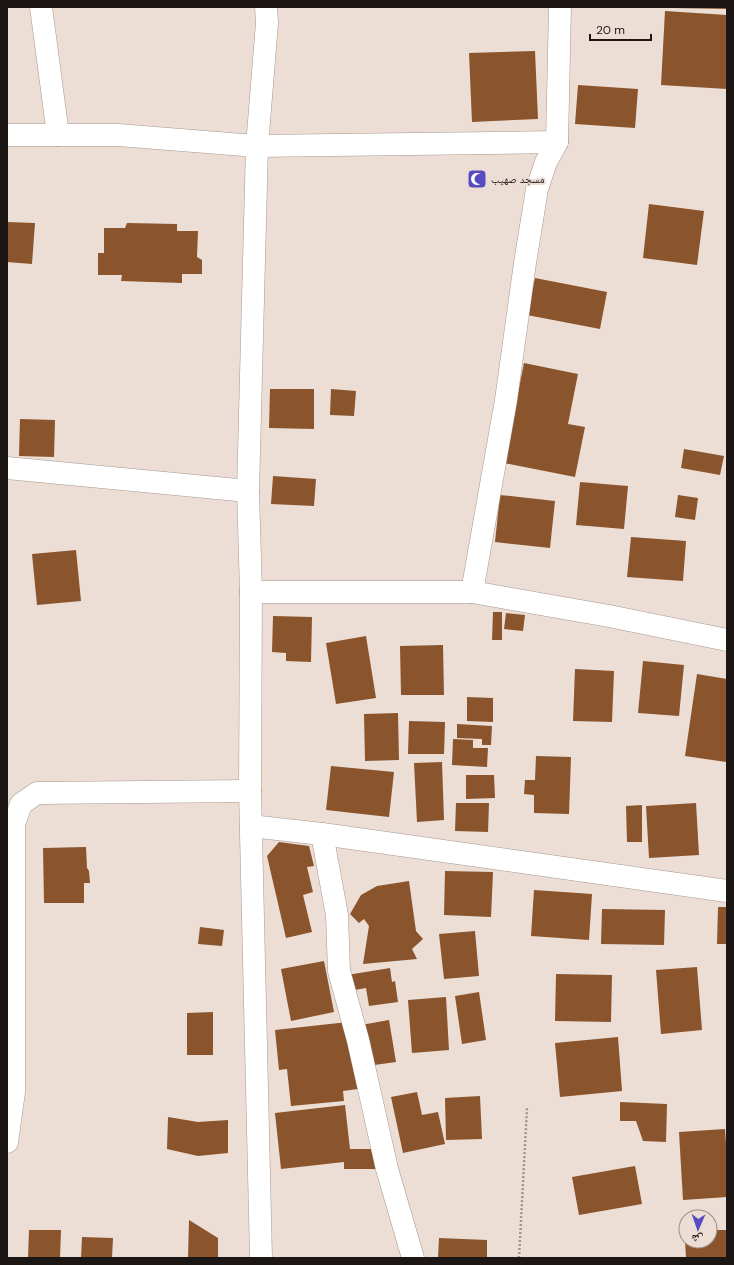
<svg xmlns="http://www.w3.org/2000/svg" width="734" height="1265" viewBox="0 0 734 1265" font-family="'DM Sans','Noto Naskh Arabic',sans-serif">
<rect width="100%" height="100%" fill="#ecded4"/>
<g fill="#8a542c">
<path d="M673 7H727V9L673 8Z"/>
<path d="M665 11 727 15V89L661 85Z"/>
<path d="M535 51 538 119 472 122 469 53Z"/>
<path d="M578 85 638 89 635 128 575 124Z"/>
<path d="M649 204 704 211 697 265 643 258Z"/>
<path d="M7 222 35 223 32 264 7 262Z"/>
<path d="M127 223 177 224V231H198L197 257 202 260V274H182V283L121 281 122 275H98V253H104V228H125Z"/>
<path d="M535 278 607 292 600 329 527 315Z"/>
<path d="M524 363 578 374 568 424 585 427 575 477 504 463Z"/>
<path d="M270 389H314V429L269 428Z"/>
<path d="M331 389 356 391 354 416 330 415Z"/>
<path d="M20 419 55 420 54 457 19 456Z"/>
<path d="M684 449 724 456 720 475 681 468Z"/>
<path d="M273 476 316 479 314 506 271 504Z"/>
<path d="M580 482 628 486 624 529 576 525Z"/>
<path d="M500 495 555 501 550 548 495 542Z"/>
<path d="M678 495 698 498 695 520 675 517Z"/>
<path d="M631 537 686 541 683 581 627 577Z"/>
<path d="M76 550 81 601 37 605 32 554Z"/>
<path d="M493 612H502V640H492Z"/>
<path d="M506 613 525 615 523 631 504 629Z"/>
<path d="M273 616 312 617 311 662 286 661V653L272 652Z"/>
<path d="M366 636 376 698 336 704 326 643Z"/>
<path d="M443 645 444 695H401L400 646Z"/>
<path d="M643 661 684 665 679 716 638 713Z"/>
<path d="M575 669 614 671 612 722 573 721Z"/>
<path d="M697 674 727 679 726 762 685 756Z"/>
<path d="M467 697 493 698V722L467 721Z"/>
<path d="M398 713 399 760 365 761 364 714Z"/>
<path d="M409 721 445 722 444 754H408Z"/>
<path d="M457 724 492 726 491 745H482V739L457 738Z"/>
<path d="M453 739 473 740V748H488L487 767 452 765Z"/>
<path d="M536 756 571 757 569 814 534 813V795L524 794 525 780H535Z"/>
<path d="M442 762 444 820 417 822 414 763Z"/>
<path d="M331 766 394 772 389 817 326 810Z"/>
<path d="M466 775H494L495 798 466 799Z"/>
<path d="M456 803H489L488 832 455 831Z"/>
<path d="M696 803 699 855 649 858 646 806Z"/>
<path d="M642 805V842H627L626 806Z"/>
<path d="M279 842 309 846 314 866 307 867 313 892 303 895 312 932 286 938 267 856Z"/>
<path d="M86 847 87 868 89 871 90 883H84V903H44L43 848Z"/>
<path d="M445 871 493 872 491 917 444 915Z"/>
<path d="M409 881 416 931 423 939 412 949 417 959 363 964 369 926 364 919 359 923 350 914 361 895 377 886Z"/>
<path d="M534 890 592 894 589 940 531 936Z"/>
<path d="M718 907H727V944H717Z"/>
<path d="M602 909 665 910 664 945 601 944Z"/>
<path d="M200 927 224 930 222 946 198 944Z"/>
<path d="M475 931 479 976 444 979 439 934Z"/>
<path d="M324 961 334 1012 291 1021 281 969Z"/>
<path d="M697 967 702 1030 661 1034 656 970Z"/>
<path d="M390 968 392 982 395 981 398 1002 369 1006 366 988 349 991 347 975Z"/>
<path d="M556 974 612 975 611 1022 555 1021Z"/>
<path d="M479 992 486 1040 462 1044 455 996Z"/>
<path d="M446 997 449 1050 412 1053 408 1000Z"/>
<path d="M213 1012V1055H187V1013Z"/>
<path d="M389 1020 396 1062 367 1066 361 1025Z"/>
<path d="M348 1022 355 1061 358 1089 343 1091 344 1101 291 1106 287 1069 279 1070 275 1030Z"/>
<path d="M618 1037 622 1091 560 1097 555 1043Z"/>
<path d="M417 1092 422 1115 438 1112 445 1144 403 1153 391 1097Z"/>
<path d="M480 1096 482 1139 446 1140 445 1098Z"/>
<path d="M620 1102 667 1104 666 1142 643 1141 636 1121H620Z"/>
<path d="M345 1105 350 1149H380L379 1169H344V1162L281 1169 275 1113Z"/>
<path d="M168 1117 198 1122 228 1120V1153L198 1156 167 1149Z"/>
<path d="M725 1129 727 1159V1197L683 1200 679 1132Z"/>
<path d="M635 1166 642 1204 579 1215 572 1177Z"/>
<path d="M189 1220 218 1238V1258H188Z"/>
<path d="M29 1230H61L60 1258H28Z"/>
<path d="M710 1230H727V1258H686L685 1241H710Z"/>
<path d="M82 1237 113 1238 112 1258H81Z"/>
<path d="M439 1238 487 1240V1258H438Z"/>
</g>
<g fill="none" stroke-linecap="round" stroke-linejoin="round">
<defs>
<g id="minor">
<path d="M41 7 58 135"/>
<path d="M7 135H118L257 146 557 142 560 7"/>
<path d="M7 468 248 491"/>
<path d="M251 592H472L609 616 727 640"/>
<path d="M472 592 506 400 525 263 537 189 546 162 557 142"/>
<path d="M251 826 322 834 337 915 339 971 358 1040 387 1169 413 1258"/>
<path d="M322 834 727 891"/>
<path d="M7 1142 14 1092V824L21 804 37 793 250 791"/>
<path d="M261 1258 250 791 251 592 248 491 257 146 267 23 266 7"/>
</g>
</defs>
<use href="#minor" stroke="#a69890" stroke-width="23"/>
<path stroke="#9f958d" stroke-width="2.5" stroke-dasharray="2 2" stroke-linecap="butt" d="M519 1258 527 1108"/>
<use href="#minor" stroke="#fff" stroke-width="22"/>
</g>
<defs>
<symbol id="mosque-square" viewBox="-11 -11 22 22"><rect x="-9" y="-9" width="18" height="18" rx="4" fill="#574ac2" stroke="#ecded4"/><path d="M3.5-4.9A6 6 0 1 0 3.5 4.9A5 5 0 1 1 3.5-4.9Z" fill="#fff"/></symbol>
</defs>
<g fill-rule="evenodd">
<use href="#mosque-square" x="466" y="168" width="22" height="22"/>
</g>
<g text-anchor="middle" stroke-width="4" stroke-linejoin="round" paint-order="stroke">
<g font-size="11" fill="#1c1714" stroke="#ecded4" text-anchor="start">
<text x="491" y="183">مسجد صهيب</text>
</g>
</g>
<rect width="734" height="1265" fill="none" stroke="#1c1714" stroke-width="16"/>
<g transform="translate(698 1229) rotate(182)"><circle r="19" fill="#ecded4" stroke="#998e87"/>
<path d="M0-3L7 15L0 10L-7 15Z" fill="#574ac2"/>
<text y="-6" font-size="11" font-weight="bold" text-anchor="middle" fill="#1c1714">ش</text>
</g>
<path d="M590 34v6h61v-6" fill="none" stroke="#1c1714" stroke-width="2"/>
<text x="596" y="34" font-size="12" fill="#1c1714" stroke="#ecded4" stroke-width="3" paint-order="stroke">20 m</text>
</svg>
